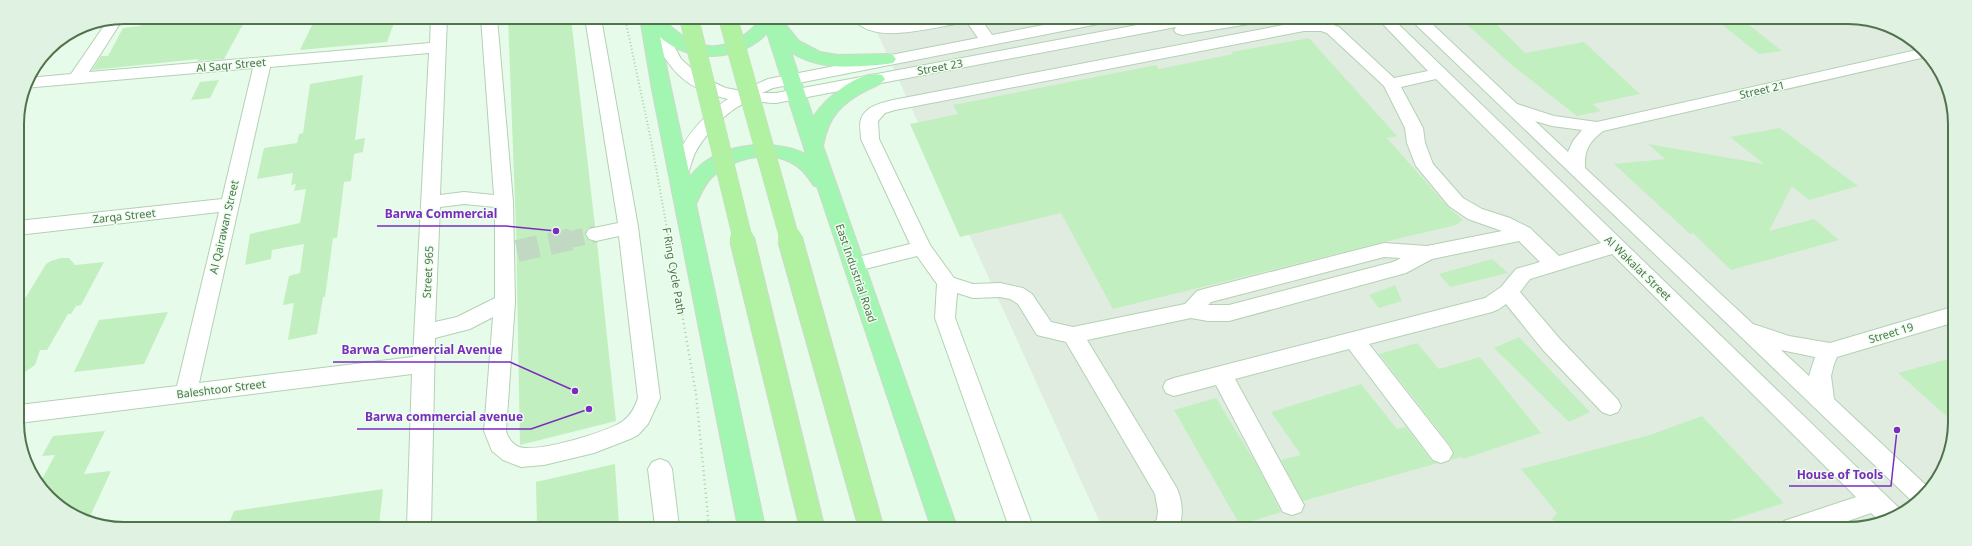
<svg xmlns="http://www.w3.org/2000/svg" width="1972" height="546" viewBox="0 0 1972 546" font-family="'Noto Sans',sans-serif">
<rect width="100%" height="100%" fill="#e7fbea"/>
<path fill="#e0ece0" d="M871 19 1876 21 1928 53 1953 103 1951 450 1937 481 1913 507 1855 529 1102 527Z"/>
<g fill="#c2efc0">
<path d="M183 17 179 23 247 17 224 59 197 61 198 59 92 70 101 56H108L123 28 140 26 145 18Z"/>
<path d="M316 17H357L396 18 387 42 300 50Z"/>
<path d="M508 18H571L595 226 588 228 585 235 589 240 597 242 616 421 520 445 516 228Z"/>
<path d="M1462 20H1492L1525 53 1584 42 1640 94 1593 104 1601 111 1577 116 1513 66Z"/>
<path d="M1716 20H1743L1782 51 1759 54Z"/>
<path d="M1309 38 1397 136 1387 138 1448 207 1463 220 1456 225 1384 242 1113 309 1061 213 960 237 910 124 958 114 953 105 1156 65 1159 69 1233 54 1231 52Z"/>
<path d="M363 75 355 140 365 138 363 152 354 154 351 181 344 182 337 238H333L325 297H323L317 334 288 340 294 303 283 305 289 276 300 273 304 244 272 250 271 259 245 265 250 234 300 223 306 189 294 191 296 184 291 185 293 173 257 179 264 148 297 143 299 134 303 133 310 84Z"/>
<path d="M219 80 210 98 191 100 200 82Z"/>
<path d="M1780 128 1858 186 1809 200 1792 186 1769 231 1814 219 1839 240 1731 270 1693 233 1690 234 1614 164 1665 159 1648 144 1764 164 1730 137Z"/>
<path d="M61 258H69L75 265 104 262 81 305 76 306 71 314H68L47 350H40L35 365 19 376 18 298 26 297 46 264 51 261Z"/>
<path d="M1492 259 1508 273 1450 287 1439 274Z"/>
<path d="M1395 285 1402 301 1379 308 1369 295Z"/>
<path d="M168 312 144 364 74 372 99 320Z"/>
<path d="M1519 337 1590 412 1569 422 1494 348Z"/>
<path d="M1417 343 1439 369 1480 357 1541 433 1463 459 1461 457 1451 460 1454 452 1450 445 1379 354Z"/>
<path d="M1952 358V421L1898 373Z"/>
<path d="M1361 384 1397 429 1406 427 1432 461 1438 463 1303 501 1281 460 1301 455 1271 412Z"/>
<path d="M1216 398 1257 465 1281 512 1240 525 1174 410Z"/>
<path d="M1702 416 1784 503 1725 522 1731 529 1561 528 1552 519 1557 513 1521 469 1650 435Z"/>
<path d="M105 431 84 474 111 471 88 521 48 498 40 483 55 455 42 456 53 436Z"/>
<path d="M615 464 619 526H537L536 482Z"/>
<path d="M383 489 379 526H228L234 511Z"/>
</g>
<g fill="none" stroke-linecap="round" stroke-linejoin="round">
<path stroke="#c1d9c2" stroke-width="17" stroke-dasharray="17 8" stroke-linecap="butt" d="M567 240 596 234"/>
<path stroke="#c1d9c2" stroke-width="22" stroke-dasharray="22 11" stroke-linecap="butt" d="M517 251 572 239"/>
<defs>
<g id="minor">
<path d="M124 17 89 72 430 43 431 18H447L440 195 464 192 494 195 481 18H497L513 202 515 302 506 431C508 438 512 444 519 447 537 453 608 432 623 421 631 415 635 407 638 398L619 236 596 241 589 239 586 234 589 229 618 223 585 18H601L638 227 660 398 648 424 638 435 630 439 594 453 544 465 521 467 503 460 492 451 484 431 493 317 470 329 435 338 431 526H407L412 374 19 423V405L177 386 219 212 18 235V221L222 199 253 68 24 88 28 78 71 74 108 20ZM429 53 413 357 199 383 270 67ZM464 204 495 207V298L457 317 435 322 440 207Z"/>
<path d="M643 18H659L681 59 701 77 726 88 741 91 768 79 978 38 965 19H981L992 35 1075 19H1106L1103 22 1098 24 773 88 762 93H776L1169 19H1203L1201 22 1219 19H1257L1254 22 1249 24 1182 35 1176 33 1174 30 1176 27 776 103C768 103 753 100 745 103 727 110 704 136 695 153 691 162 690 171 685 179L679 181 673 179 670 175C680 142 699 118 728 99 674 86 667 62 643 18Z"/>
<path d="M854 19H872L880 24H889L927 19H964L961 22 956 24C929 28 872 45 854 19Z"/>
<path d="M1379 20H1394L1899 508 1901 512 1879 520 1871 513 1825 529H1781L1784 521 1856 497 1612 254 1530 279 1520 292 1559 338 1618 400 1621 406 1618 412 1610 415 1602 412 1543 350 1506 304 1499 309 1492 312 1369 344 1449 446 1453 453 1449 460 1441 463 1433 460 1349 349 1235 379 1304 505 1301 512 1292 515 1283 512 1216 385 1174 396 1166 393 1163 387 1166 381 1174 378 1485 298 1501 287 1516 269 1540 262 1519 241 1432 259 1406 273 1229 321H1208L1191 318 1087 340 1175 485C1182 497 1184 514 1179 527H1152L1157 519 1158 511 1155 494 1066 342 1037 335 1018 304 1010 299 1000 297 973 298 957 293 955 318 1033 527H1009L935 318 937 284 917 256 853 272 846 270 843 265 846 260 910 244 861 139C861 133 859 125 861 119 866 106 881 103 893 100L1304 21H1323L1339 27 1394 78 1428 71ZM1304 31H1321L1327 33 1384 86 1405 128 1407 143 1416 166 1449 206 1468 219 1502 231 1427 246 1384 243 1204 289 1197 291 1185 304 1073 327 1051 322 1032 294 1023 288 1000 283 973 284 954 278 930 245 879 139 878 121 885 113 895 110ZM1436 79 1601 243 1559 256 1530 228 1510 218 1482 209 1463 198 1433 164 1425 143 1423 128 1401 87ZM1384 257 1401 258 1393 262 1229 305H1208L1211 302Z"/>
<path d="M1411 20H1428L1517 104 1554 116 1597 122 1921 49 1930 56 1603 131C1589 142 1584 150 1585 168L1753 324 1789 336 1830 343 1952 307V323L1837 357 1834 364 1831 376 1834 399 1930 489 1915 504ZM1535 121 1552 126 1582 130 1573 141 1568 152ZM1781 350 1815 357 1809 376Z"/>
<path d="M660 459 668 462 672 469 679 527 655 526 648 469 652 462Z"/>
</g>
<path id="major" d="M640 18H662C695 53 729 58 762 18H780L799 41 820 52 838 55 887 54 893 55 896 59 893 63 887 64C856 67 818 71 791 52L813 117C825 99 859 69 882 75L885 79C881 85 873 87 867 90 841 103 828 117 823 146L957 527H931L817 186H814C808 176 801 167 790 162 766 150 731 159 712 177 704 185 701 194 696 204L765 527H738L652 89ZM767 33 806 154C770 137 714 143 690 177L660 37C689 64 740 62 767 33Z"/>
</defs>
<use href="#minor" stroke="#b3d1b4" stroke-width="2"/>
<use href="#major" stroke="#ced8cd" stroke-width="2"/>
<path stroke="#a5d4a3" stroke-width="2" stroke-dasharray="1 2.5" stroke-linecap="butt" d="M625 18 651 140 669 240"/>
<path stroke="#a5d4a3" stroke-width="2.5" stroke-dasharray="1 3.5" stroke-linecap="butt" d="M669 239 696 394 709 527"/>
<use href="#minor" fill="#fff" fill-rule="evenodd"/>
<use href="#major" fill="#a3f6b2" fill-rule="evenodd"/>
<defs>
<g id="highway-bridge-far1">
<path d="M689 18 743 240"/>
<path d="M728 18 790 240"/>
</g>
<g id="highway-bridge">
<path d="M742 239 812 527"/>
<path d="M790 239 871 527"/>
</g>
</defs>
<use href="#highway-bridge-far1" stroke="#ced8cd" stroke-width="20" stroke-linecap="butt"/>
<use href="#highway-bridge" stroke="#ced8cd" stroke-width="26" stroke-linecap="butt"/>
<use href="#highway-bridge-far1" stroke="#b0f2a1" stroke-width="19"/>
<use href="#highway-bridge" stroke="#b0f2a1" stroke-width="24"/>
</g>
<g text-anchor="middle" stroke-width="3" stroke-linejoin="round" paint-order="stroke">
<g font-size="11" fill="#50734c" stroke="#edfef0">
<text transform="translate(231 65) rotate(-5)" y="4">Al Saqr Street</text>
<text transform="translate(940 67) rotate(-10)" y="4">Street 23</text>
<text transform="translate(1762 90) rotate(-13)" y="4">Street 21</text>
<text transform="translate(124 216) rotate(-6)" y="4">Zarqa Street</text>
<text transform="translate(224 227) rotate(-77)" y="4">Al Qairawan Street</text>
<text transform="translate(1638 268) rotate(44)" y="4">Al Wakalat Street</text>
<text transform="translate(674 271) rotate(80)" y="4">F Ring Cycle Path</text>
<text transform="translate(428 272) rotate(-87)" y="4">Street 965</text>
<text transform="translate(856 273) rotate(71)" y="4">East Industrial Road</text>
<text transform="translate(1891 333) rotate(-17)" y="4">Street 19</text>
<text transform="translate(221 389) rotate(-7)" y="4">Baleshtoor Street</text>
</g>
</g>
<path d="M0 0H1972V546H0ZM124 24H1848A100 100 0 0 1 1948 124V422A100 100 0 0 1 1848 522H124A100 100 0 0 1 24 422V124A100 100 0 0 1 124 24Z" fill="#e0f3e3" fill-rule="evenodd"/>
<path fill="none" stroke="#50734c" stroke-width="2" d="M124 24H1848A100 100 0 0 1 1948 124V422A100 100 0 0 1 1848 522H124A100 100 0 0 1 24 422V124A100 100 0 0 1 124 24Z"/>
<path fill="none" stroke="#7b2cbf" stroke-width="1.5" d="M556 231L506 226H377M575 391L510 362H333M589 409L531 429H357M1897 430L1891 486H1789"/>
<g fill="#7b2cbf" stroke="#edfef0" stroke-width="1.5">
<circle cx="556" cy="231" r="4"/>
<circle cx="575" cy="391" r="4"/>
<circle cx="589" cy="409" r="4"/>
<circle cx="1897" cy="430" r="4"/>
</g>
<g font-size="12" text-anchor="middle" font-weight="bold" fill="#7b2cbf" stroke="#edfef0" stroke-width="3" stroke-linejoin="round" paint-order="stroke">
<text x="441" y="218">Barwa Commercial</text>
<text x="422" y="354">Barwa Commercial Avenue</text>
<text x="444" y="421">Barwa commercial avenue</text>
<text x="1840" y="479">House of Tools</text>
</g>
</svg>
